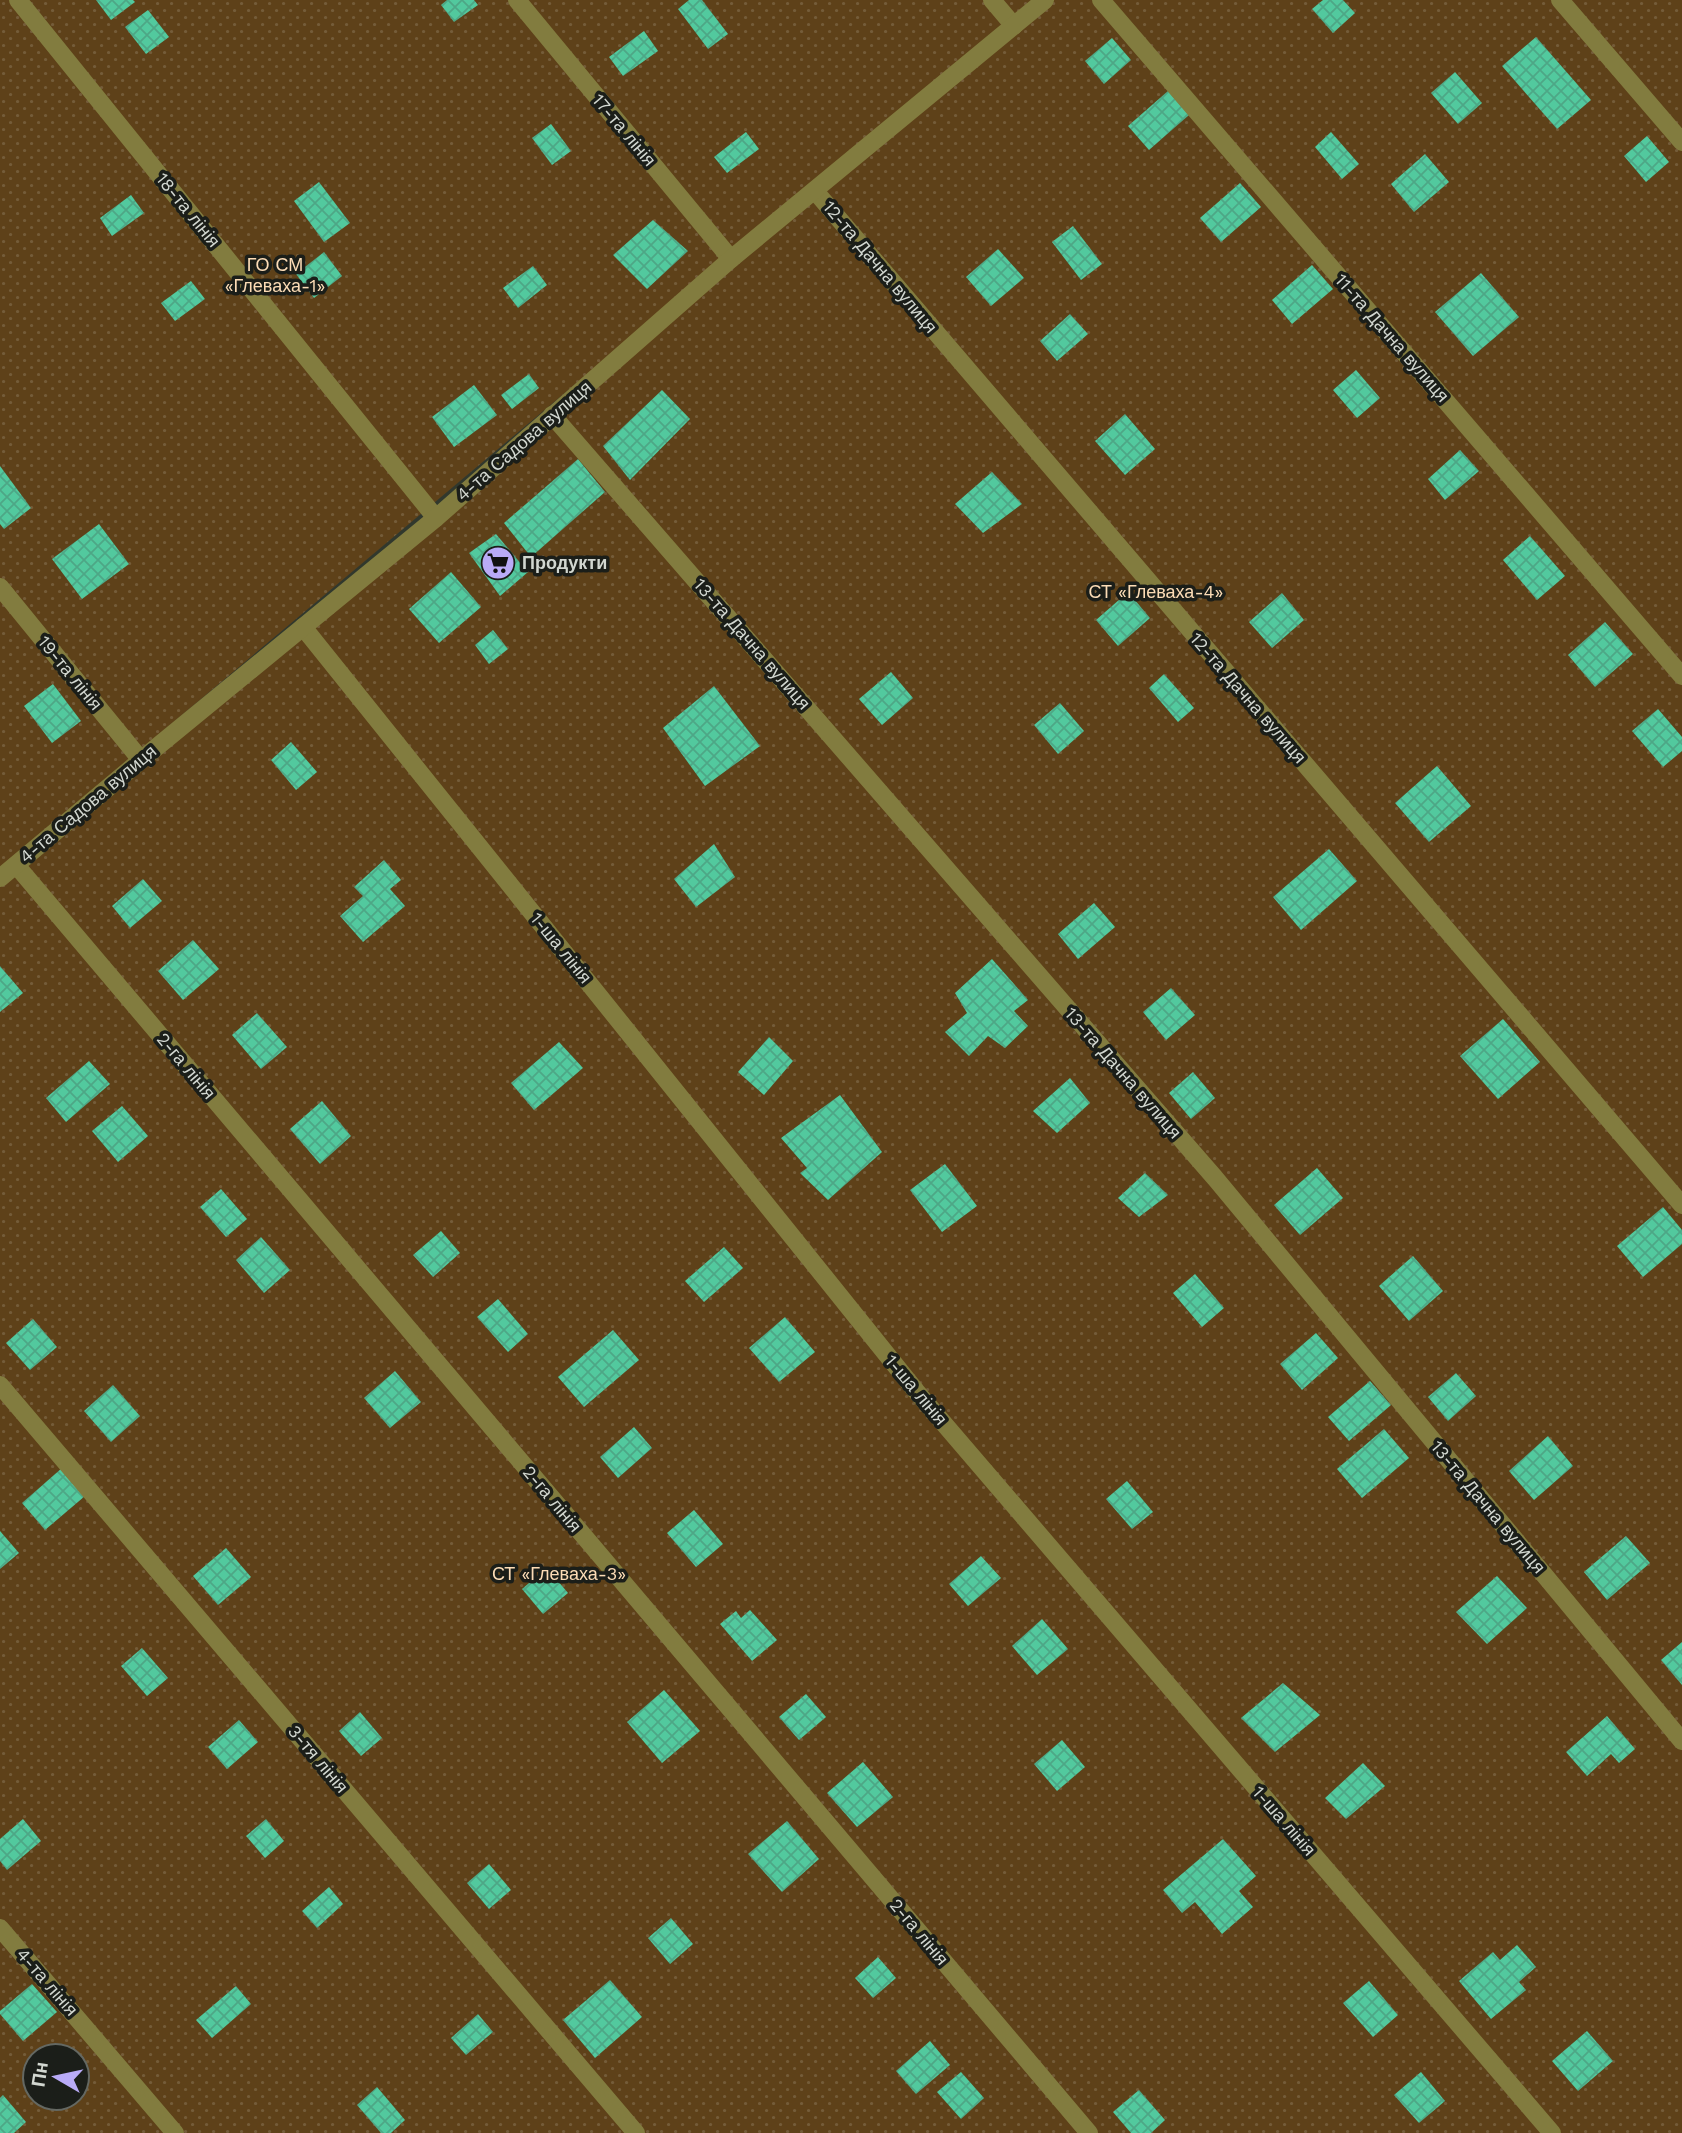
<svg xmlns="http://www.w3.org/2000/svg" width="1682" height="2133" viewBox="0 0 1682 2133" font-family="'Work Sans',sans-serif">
<defs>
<pattern id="garden-dots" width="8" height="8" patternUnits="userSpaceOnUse" patternTransform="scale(1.75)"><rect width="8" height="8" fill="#5e4119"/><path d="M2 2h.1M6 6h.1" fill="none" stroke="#745c39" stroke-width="1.8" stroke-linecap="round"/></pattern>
<pattern id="building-cross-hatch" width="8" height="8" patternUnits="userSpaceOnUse" patternTransform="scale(1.75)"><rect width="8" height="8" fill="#52c99e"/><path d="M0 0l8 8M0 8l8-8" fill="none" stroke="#4da786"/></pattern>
</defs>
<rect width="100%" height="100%" fill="#31382d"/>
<g fill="url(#garden-dots)" fill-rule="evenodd">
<path d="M0 0H1032L0 868Z"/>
<path d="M1045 0H1682V2133H0V872ZM35 2056H77V2098H35Z"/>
</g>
<g fill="url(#building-cross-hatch)">
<path d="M96 0H133L135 2 111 20Z"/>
<path d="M447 0H474L478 5 454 22 441 5Z"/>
<path d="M689 0H702L728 34 708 49 678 9Z"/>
<path d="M1323 0H1343L1355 13 1333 33 1312 9Z"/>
<path d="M148 10 169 37 146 54 125 27Z"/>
<path d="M644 31 658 51 623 76 609 57Z"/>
<path d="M1536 37 1591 100 1557 129 1502 66Z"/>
<path d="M1112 38 1131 60 1104 84 1085 61Z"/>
<path d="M1455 72 1482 103 1458 124 1431 93Z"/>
<path d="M1168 91 1189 115 1149 150 1128 126Z"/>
<path d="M551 124 571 151 552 165 532 138Z"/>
<path d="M746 132 759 149 727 173 714 157Z"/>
<path d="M1331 132 1359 164 1342 179 1315 147Z"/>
<path d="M1647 136 1669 162 1646 182 1624 156Z"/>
<path d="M1425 154 1449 182 1414 212 1391 184Z"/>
<path d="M319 182 350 223 324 242 294 201Z"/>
<path d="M1240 183 1261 207 1221 242 1200 218Z"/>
<path d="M131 195 144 213 112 236 100 218Z"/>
<path d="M653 220 688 251 647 289 613 255Z"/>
<path d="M1073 226 1102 264 1081 280 1052 242Z"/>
<path d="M998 249 1024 278 991 306 966 277Z"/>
<path d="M324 252 342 276 314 298 296 274Z"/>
<path d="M1312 265 1333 289 1292 324 1272 300Z"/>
<path d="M533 266 547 285 518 308 503 288Z"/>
<path d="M1481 273 1519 317 1473 356 1435 312Z"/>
<path d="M191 281 205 299 175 321 161 303Z"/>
<path d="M1070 314 1088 334 1057 361 1040 341Z"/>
<path d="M1356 370 1380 398 1357 418 1333 390Z"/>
<path d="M529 374 539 388 512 409 501 395Z"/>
<path d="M474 385 497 415 454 447 432 417Z"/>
<path d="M662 390 690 419 630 480 603 446Z"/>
<path d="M1125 414 1155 449 1125 475 1095 441Z"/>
<path d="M1460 450 1479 471 1445 500 1428 479Z"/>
<path d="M578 459 605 492 531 557 504 523Z"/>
<path d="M0 466 31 508 4 529 0 524Z"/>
<path d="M992 472 1022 504 983 533 955 504Z"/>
<path d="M99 524 129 564 82 599 52 559Z"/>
<path d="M496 534 528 572 500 596 469 553Z"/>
<path d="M1530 536 1565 576 1537 600 1503 560Z"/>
<path d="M451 572 481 607 439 643 409 609Z"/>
<path d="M1128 592 1150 618 1118 646 1096 620Z"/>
<path d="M1282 593 1304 620 1272 648 1249 622Z"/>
<path d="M1605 622 1633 654 1595 687 1568 655Z"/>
<path d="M493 630 508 649 489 664 475 645Z"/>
<path d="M891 672 913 698 882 725 859 699Z"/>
<path d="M1164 674 1194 708 1178 722 1149 688Z"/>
<path d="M53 684 81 721 52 743 24 706Z"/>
<path d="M714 686 760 746 705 786 663 728Z"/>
<path d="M1060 703 1084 731 1058 754 1034 725Z"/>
<path d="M1658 709 1682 737V751L1663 767 1632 731Z"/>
<path d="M291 742 317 772 296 790 271 760Z"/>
<path d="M1437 766 1471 806 1429 842 1395 803Z"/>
<path d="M714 844 735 877 696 907 674 879Z"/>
<path d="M1329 849 1357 881 1301 930 1273 897Z"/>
<path d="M384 860 401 880 390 889 405 906 363 942 340 916 363 896 354 887Z"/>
<path d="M143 879 162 901 130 928 112 906Z"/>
<path d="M1094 903 1115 927 1078 959 1058 934Z"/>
<path d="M193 940 219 969 183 1000 158 971Z"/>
<path d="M992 959 1028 1000 1014 1011 1028 1026 1005 1048 988 1036 969 1056 945 1032 967 1013 955 993Z"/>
<path d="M0 966 23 993 0 1012Z"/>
<path d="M1171 988 1195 1015 1166 1040 1143 1012Z"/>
<path d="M257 1013 287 1047 261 1069 232 1035Z"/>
<path d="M1503 1019 1540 1062 1498 1099 1460 1056Z"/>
<path d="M769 1037 793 1061 764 1095 738 1072Z"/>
<path d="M559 1042 583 1068 534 1110 511 1083Z"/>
<path d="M89 1061 110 1084 66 1122 46 1098Z"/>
<path d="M1193 1072 1215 1098 1191 1119 1169 1093Z"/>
<path d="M1070 1078 1090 1103 1057 1133 1033 1111Z"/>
<path d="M840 1095 882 1152 828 1200 800 1173 807 1168 781 1138Z"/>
<path d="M322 1101 351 1136 320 1164 290 1129Z"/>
<path d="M122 1106 148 1136 118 1162 92 1131Z"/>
<path d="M945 1164 977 1206 942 1232 910 1190Z"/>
<path d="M1317 1168 1343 1198 1300 1235 1274 1205Z"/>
<path d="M1145 1173 1168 1195 1139 1217 1118 1198Z"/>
<path d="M221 1189 247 1219 226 1237 200 1207Z"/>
<path d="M1663 1207 1682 1230V1244L1643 1277 1617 1246Z"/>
<path d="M441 1231 460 1253 433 1277 413 1255Z"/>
<path d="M261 1237 290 1270 264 1293 236 1260Z"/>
<path d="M724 1247 743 1268 704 1302 685 1281Z"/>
<path d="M1413 1256 1443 1291 1409 1321 1379 1286Z"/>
<path d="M1195 1274 1224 1308 1202 1327 1173 1293Z"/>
<path d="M498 1299 528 1334 508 1352 477 1317Z"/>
<path d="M785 1317 815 1352 779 1382 749 1348Z"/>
<path d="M33 1319 57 1347 30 1370 6 1343Z"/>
<path d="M613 1330 639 1360 584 1407 558 1377Z"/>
<path d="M1316 1333 1338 1358 1302 1390 1280 1364Z"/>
<path d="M395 1371 421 1402 390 1428 364 1398Z"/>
<path d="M1456 1373 1476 1396 1448 1421 1428 1397Z"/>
<path d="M1370 1381 1391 1405 1349 1441 1328 1417Z"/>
<path d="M113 1385 140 1416 111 1442 84 1411Z"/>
<path d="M634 1427 652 1448 618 1478 600 1457Z"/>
<path d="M1384 1429 1409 1458 1362 1498 1337 1469Z"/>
<path d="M1548 1436 1573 1466 1534 1500 1509 1471Z"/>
<path d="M62 1468 85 1496 45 1530 22 1503Z"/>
<path d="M1127 1481 1153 1512 1132 1529 1106 1499Z"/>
<path d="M694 1510 723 1544 696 1567 667 1533Z"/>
<path d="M0 1531 19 1553 0 1569Z"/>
<path d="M1626 1536 1650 1563 1607 1600 1584 1572Z"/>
<path d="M226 1548 251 1577 218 1605 193 1576Z"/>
<path d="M981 1556 1001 1578 968 1606 949 1584Z"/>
<path d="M547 1568 568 1593 543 1614 522 1589Z"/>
<path d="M1497 1576 1527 1608 1487 1644 1456 1612Z"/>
<path d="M750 1610 777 1640 752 1661 720 1624 736 1611 741 1618Z"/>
<path d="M1042 1619 1068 1649 1037 1675 1012 1646Z"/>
<path d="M1682 1642V1685L1661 1660Z"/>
<path d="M142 1648 168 1678 147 1696 121 1666Z"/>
<path d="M1283 1683 1320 1715 1275 1752 1241 1718Z"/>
<path d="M664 1690 700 1731 662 1763 627 1722Z"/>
<path d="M806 1694 826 1717 799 1740 779 1717Z"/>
<path d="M360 1712 382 1738 361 1756 339 1731Z"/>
<path d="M1607 1716 1635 1749 1619 1763 1611 1754 1587 1776 1566 1752Z"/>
<path d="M239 1720 258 1742 227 1769 208 1747Z"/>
<path d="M1062 1740 1085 1767 1057 1791 1034 1764Z"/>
<path d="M863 1762 893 1797 857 1827 827 1793Z"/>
<path d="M1363 1763 1385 1786 1346 1819 1325 1798Z"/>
<path d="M23 1819 41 1841 7 1870 0 1861V1839Z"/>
<path d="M266 1819 284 1841 265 1858 246 1836Z"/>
<path d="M787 1821 819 1859 782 1892 748 1854Z"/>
<path d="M1223 1839 1256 1876 1239 1891 1253 1907 1222 1934 1195 1902 1182 1913 1163 1890Z"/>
<path d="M489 1864 511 1890 489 1909 467 1883Z"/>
<path d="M329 1887 343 1904 317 1928 302 1911Z"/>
<path d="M671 1918 693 1944 670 1964 648 1938Z"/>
<path d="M1517 1945 1536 1967 1519 1982 1526 1990 1491 2019 1459 1981 1493 1952 1500 1960Z"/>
<path d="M878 1957 896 1978 873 1998 855 1978Z"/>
<path d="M610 1980 642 2017 595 2058 563 2020Z"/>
<path d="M1369 1981 1398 2015 1373 2037 1343 2003Z"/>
<path d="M32 1984 57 2012 23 2041 0 2014V2011Z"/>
<path d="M236 1986 251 2004 212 2038 196 2020Z"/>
<path d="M478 2014 493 2032 466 2055 451 2038Z"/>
<path d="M1587 2031 1613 2061 1578 2091 1552 2061Z"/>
<path d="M930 2041 950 2065 916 2094 896 2071Z"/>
<path d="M961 2072 984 2098 961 2119 937 2092Z"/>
<path d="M1421 2072 1445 2101 1419 2123 1394 2095Z"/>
<path d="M377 2087 405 2120 391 2133H381L357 2105Z"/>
<path d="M1139 2090 1165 2120 1151 2133H1131L1113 2112Z"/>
<path d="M3 2095 26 2122 14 2133H0V2098Z"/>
</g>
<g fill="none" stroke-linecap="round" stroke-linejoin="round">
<g stroke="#827c3f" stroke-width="18">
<path d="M18 0 436 518"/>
<path d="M517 0 731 259"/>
<path d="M992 0 1014 26"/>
<path d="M1101 0 1682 676"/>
<path d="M1560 0 1682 142"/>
<path d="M815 191 1682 1205"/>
<path d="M552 415 1215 1178 1682 1741"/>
<path d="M0 587 141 760"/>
<path d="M303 627 916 1391 1552 2133"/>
<path d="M16 865 1089 2133"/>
<path d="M0 878 141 760 436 518 731 259 1045 0"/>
<path d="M0 1385 636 2133"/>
<path d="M0 1928 175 2133"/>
</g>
</g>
<defs>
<symbol id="supermarket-disc" viewBox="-11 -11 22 22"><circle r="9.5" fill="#b9abf7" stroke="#1b1e19"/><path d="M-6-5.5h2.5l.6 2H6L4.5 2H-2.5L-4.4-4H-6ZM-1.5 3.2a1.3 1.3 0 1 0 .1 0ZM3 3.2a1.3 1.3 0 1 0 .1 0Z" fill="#111"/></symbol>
</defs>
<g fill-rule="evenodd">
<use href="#supermarket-disc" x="479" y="544" width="38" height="38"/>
</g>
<g text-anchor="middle" stroke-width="7" stroke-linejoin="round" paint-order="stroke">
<g font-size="18" fill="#d2d7d0" stroke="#1b1e19">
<text transform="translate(624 130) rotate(50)" y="6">17-та лінія</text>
<text transform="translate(188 210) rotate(51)" y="6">18-та лінія</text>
<text transform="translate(880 267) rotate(50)" y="6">12-та Дачна вулиця</text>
<text transform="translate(1392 338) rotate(49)" y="6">11-та Дачна вулиця</text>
<text transform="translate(524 441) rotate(-41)" y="6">4-та Садова вулиця</text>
<text transform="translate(752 644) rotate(49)" y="6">13-та Дачна вулиця</text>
<text transform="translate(70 673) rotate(51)" y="6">19-та лінія</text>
<text transform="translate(1248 698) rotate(49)" y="6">12-та Дачна вулиця</text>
<text transform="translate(88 804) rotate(-40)" y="6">4-та Садова вулиця</text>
<text transform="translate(561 948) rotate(51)" y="6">1-ша лінія</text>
<text transform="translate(186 1066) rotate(50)" y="6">2-га лінія</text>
<text transform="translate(1123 1073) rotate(49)" y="6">13-та Дачна вулиця</text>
<text transform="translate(916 1390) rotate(50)" y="6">1-ша лінія</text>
<text transform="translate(552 1499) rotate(50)" y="6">2-га лінія</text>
<text transform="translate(1488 1507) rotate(50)" y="6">13-та Дачна вулиця</text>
<text transform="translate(318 1759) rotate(50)" y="6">3-тя лінія</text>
<text transform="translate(1284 1821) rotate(49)" y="6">1-ша лінія</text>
<text transform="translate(919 1932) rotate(50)" y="6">2-га лінія</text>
<text transform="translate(47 1982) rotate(49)" y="6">4-та лінія</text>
</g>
<g font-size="18" fill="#fcdcb6" stroke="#1b1e19">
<text x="275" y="271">ГО СМ<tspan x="275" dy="21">«Глеваха-1»</tspan></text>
<text x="1156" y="598">СТ «Глеваха-4»</text>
<text x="559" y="1580">СТ «Глеваха-3»</text>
</g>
<g font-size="18" font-weight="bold" fill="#d2d7d0" stroke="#1b1e19" text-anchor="start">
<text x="522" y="569">Продукти</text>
</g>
</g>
<g transform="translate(56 2077) rotate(279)"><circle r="33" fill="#1b1e19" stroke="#646862" stroke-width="2"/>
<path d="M0-5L12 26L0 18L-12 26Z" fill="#b9abf7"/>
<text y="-10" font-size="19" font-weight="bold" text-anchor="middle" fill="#d2d7d0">Пн</text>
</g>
</svg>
